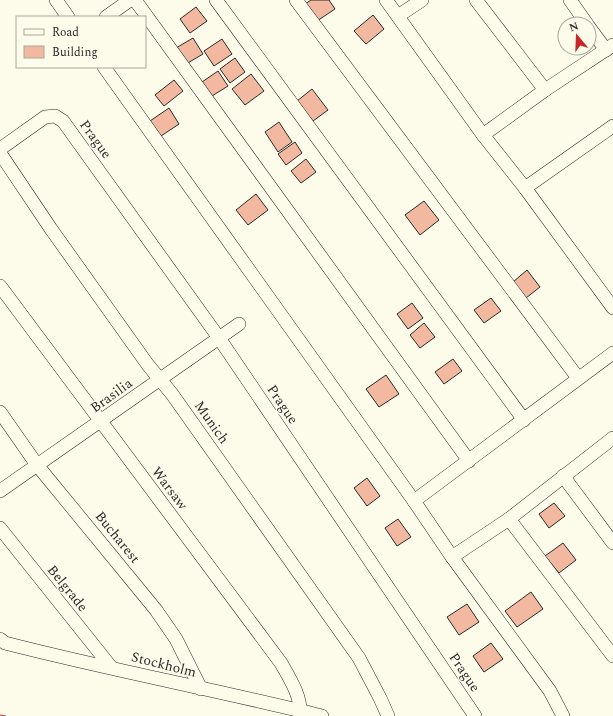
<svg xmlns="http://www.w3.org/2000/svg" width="613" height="716" viewBox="0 0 613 716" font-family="Spectral,serif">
<rect width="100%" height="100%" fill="#fdfbea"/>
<g fill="#f2b8a0" stroke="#2b2b2b">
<path d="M311 0H329L335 9 317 21 305 4Z"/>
<path d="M196 7 207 21 190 33 180 19Z"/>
<path d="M373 15 384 29 366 44 354 31Z"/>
<path d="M193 38 203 54 186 64 176 48Z"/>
<path d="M222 39 232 54 214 66 204 51Z"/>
<path d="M235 58 245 72 230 83 220 69Z"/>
<path d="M218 71 228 86 212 96 202 82Z"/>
<path d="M251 74 264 91 245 105 232 89Z"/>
<path d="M174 80 183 91 164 106 155 95Z"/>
<path d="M312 89 328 110 313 121 297 101Z"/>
<path d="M169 108 179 124 161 136 150 121Z"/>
<path d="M279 122 292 142 278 152 265 132Z"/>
<path d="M295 142 302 153 286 165 278 154Z"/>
<path d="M306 159 316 172 301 183 291 171Z"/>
<path d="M256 194 268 210 248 225 236 210Z"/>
<path d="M424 201 439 220 420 235 405 215Z"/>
<path d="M527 270 540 287 526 298 513 282Z"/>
<path d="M491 298 501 311 484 323 474 310Z"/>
<path d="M412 303 423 318 408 329 397 314Z"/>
<path d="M424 323 435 337 420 348 410 335Z"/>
<path d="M453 359 462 371 444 384 435 372Z"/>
<path d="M386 375 399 394 379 407 366 389Z"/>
<path d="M367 478 380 496 367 506 354 488Z"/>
<path d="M554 503 565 516 549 528 539 514Z"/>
<path d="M398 519 411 537 397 546 385 528Z"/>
<path d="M563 543 576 560 559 573 545 556Z"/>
<path d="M531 592 543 609 517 627 505 611Z"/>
<path d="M467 604 479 622 459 635 447 617Z"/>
<path d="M491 643 503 659 484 672 473 656Z"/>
</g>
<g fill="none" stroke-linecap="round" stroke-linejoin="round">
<defs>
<g id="street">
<path d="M56 0 68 17"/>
<path d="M135 0 469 461"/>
<path d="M216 0 524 420"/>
<path d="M296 0 578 378"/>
<path d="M386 0 483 135 525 188 613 308"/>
<path d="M476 0 545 90"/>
<path d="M570 0 587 24"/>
<path d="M398 16 422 0"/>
<path d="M106 17 130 0"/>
<path d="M589 27 606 50"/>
<path d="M104 67 414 501 452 557 550 691 563 716"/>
<path d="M483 135 545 90 613 45"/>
<path d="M0 149 45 117 55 116 63 121 219 338 475 716"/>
<path d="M0 153 51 229 148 365 172 394 359 658 380 698 388 716"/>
<path d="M525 188 613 126"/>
<path d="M0 286 281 663C290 679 302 697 300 716"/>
<path d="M0 412 37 465 156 610 176 639 201 689"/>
<path d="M563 476 613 543"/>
<path d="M0 491 239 324"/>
<path d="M414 501 613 353"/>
<path d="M509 519 613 656"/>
<path d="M0 528 111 667"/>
<path d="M452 557 509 519 613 438"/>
<path d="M0 639 5 643C110 670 217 690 322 716"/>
</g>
</defs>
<use href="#street" stroke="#2b2b2b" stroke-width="14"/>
<use href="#street" stroke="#fdfbea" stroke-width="13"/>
<path stroke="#c62828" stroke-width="1" stroke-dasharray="14 3 2 3" stroke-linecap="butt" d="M0 715 6 716"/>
</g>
<g text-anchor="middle" stroke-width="3" stroke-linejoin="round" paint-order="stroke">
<g font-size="14" fill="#2b2b2b" stroke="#fdfbea">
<text transform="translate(96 139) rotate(54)" y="5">Prague</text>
<text transform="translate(111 395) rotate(-36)" y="5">Brasilia</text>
<text transform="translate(283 404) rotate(56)" y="5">Prague</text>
<text transform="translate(212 422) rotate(55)" y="5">Munich</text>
<text transform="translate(170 488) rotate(53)" y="5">Warsaw</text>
<text transform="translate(118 537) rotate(51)" y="5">Bucharest</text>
<text transform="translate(68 588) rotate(51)" y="5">Belgrade</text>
<text transform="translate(164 664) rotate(14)" y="5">Stockholm</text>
<text transform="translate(465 672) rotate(56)" y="5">Prague</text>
</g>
</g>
<rect x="16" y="16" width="130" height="52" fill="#fdfbea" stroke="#a9a89e"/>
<rect x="24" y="29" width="20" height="6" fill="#fdfbea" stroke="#a9a89e"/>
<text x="52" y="36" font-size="12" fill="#2b2b2b">Road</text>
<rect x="24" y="46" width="20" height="12" fill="#f2b8a0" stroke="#a9a89e"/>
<text x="52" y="56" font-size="12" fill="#2b2b2b">Building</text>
<g transform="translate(577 36) rotate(341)"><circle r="19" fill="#fdfbea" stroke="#a9a89e"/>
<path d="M0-3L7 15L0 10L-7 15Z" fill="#c62828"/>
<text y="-6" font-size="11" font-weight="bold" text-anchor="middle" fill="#2b2b2b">N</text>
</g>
</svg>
